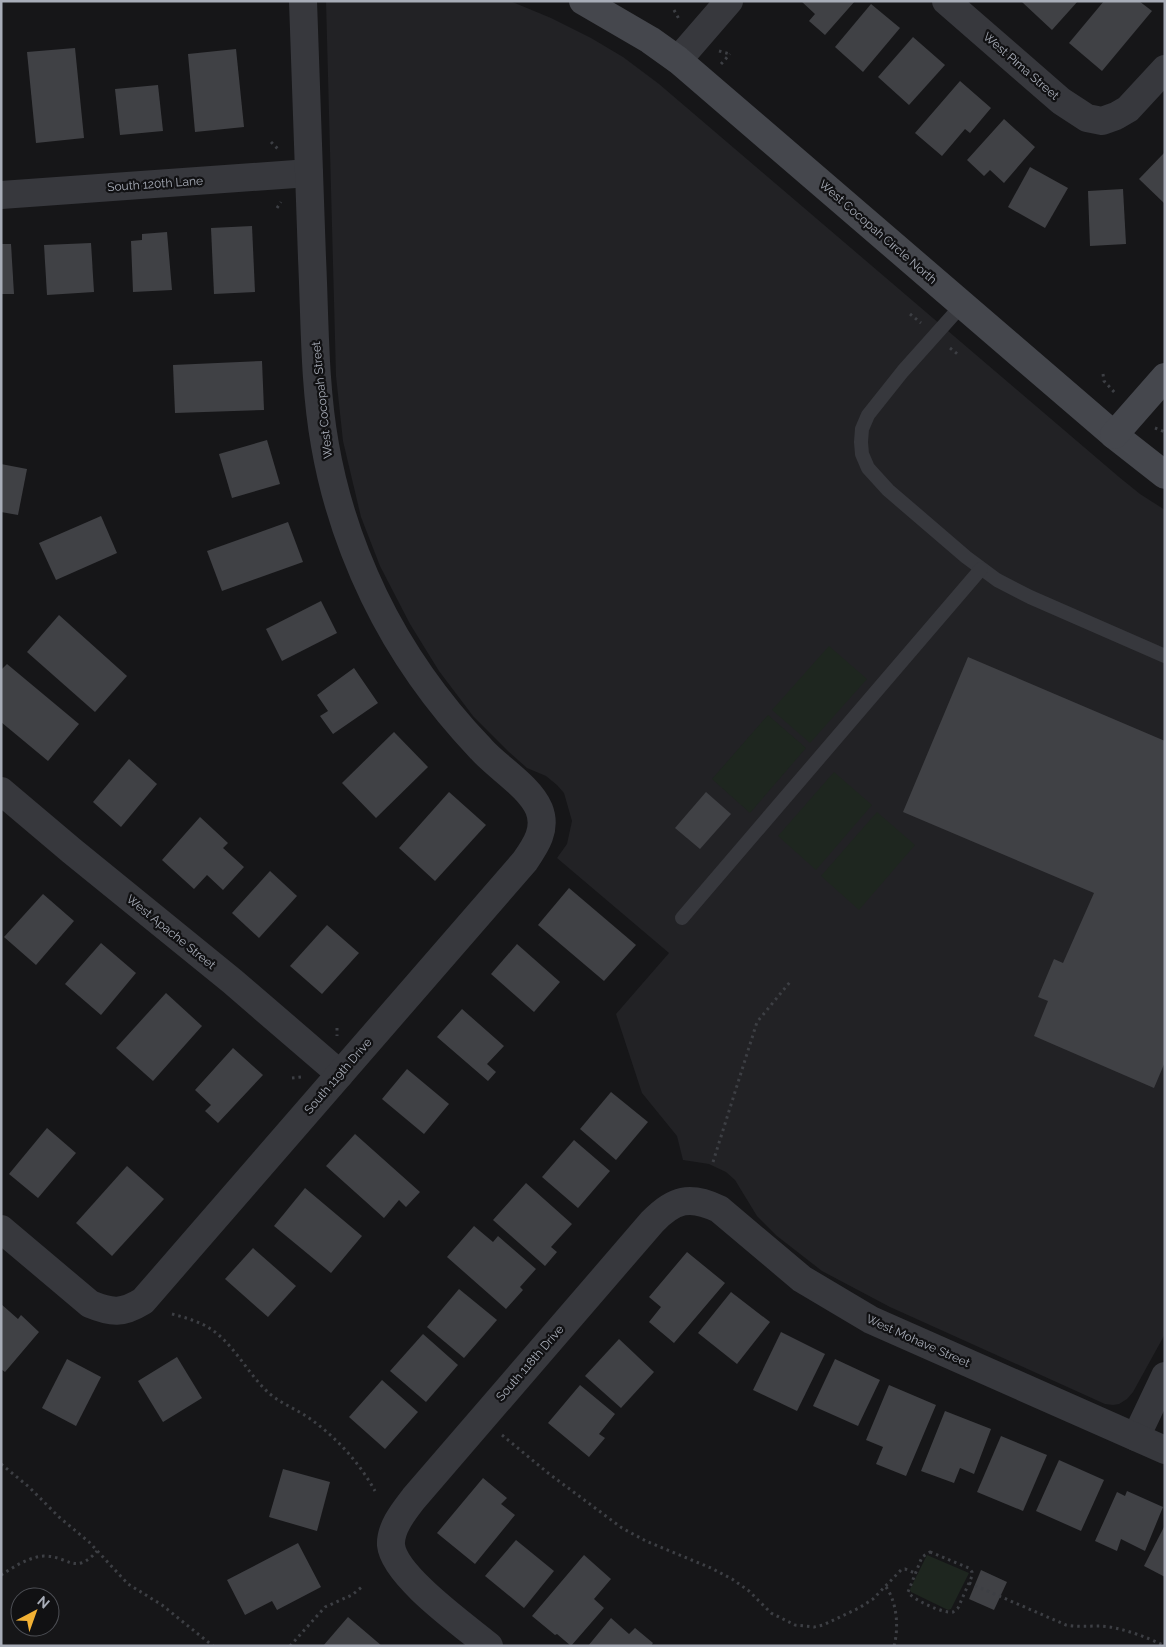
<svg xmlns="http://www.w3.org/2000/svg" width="1166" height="1647" viewBox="0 0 1166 1647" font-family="Raleway,sans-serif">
<rect width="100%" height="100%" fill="#161618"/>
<path fill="#222225" d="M326 1H510L551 18 591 38 623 57 659 84 1119 477 1140 494 1165 510V1334L1133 1392 1127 1399 1119 1404 1113 1405 1105 1404 890 1307 822 1271 777 1236 757 1216 735 1180 726 1172 709 1164 683 1160 677 1136 642 1093 616 1014 669 953 557 858 567 844 572 821 564 793 557 785 546 776 527 768 509 752 473 716 439 671 410 624 380 566 361 517 343 441 336 376Z"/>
<g fill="#1e261f">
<path d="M829 646 867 679 810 743 772 710Z"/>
<path d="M768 715 806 748 750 813 712 779Z"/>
<path d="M834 772 872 805 816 870 778 836Z"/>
<path d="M877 812 915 845 859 910 821 876Z"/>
<path d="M927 1555 969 1573 951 1609 948 1610 911 1592 910 1589Z"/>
</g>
<g fill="#404145">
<path d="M801 1H855L825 35 809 21 815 14Z"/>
<path d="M1023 1H1078L1052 30 1022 2Z"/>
<path d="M1104 1H1139L1152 11 1102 71 1069 43Z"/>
<path d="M871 4 900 28 863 72 835 47Z"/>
<path d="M913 37 945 65 909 105 878 77Z"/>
<path d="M75 48 84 138 36 143 27 52Z"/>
<path d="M236 49 244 127 195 132 188 54Z"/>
<path d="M960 81 991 108 970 133 965 129 942 156 915 133Z"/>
<path d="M158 85 163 131 120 135 115 89Z"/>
<path d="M1004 119 1035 147 1004 183 990 170 984 176 967 160Z"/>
<path d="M1165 152V204L1139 179Z"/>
<path d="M1030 167 1068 188 1045 228 1008 207Z"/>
<path d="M1123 189 1126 244 1090 246 1088 191Z"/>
<path d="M252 226 255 292 214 294 211 228Z"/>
<path d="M167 232 172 290 133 292 131 241 142 240V234Z"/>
<path d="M91 243 94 292 47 295 44 245Z"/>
<path d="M1 244H11L14 294H1Z"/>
<path d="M262 361 264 410 175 413 173 365Z"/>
<path d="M267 440 280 484 232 498 219 454Z"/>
<path d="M1 464 27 469 18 515 1 512Z"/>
<path d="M101 516 117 553 56 580 39 543Z"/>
<path d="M288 522 303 562 222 591 207 551Z"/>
<path d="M321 601 337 633 282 661 266 629Z"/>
<path d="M59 615 127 676 95 712 27 652Z"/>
<path d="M968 657 1165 741V1062L1154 1088 1034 1036 1048 1001 1038 997 1054 959 1063 963 1094 893 903 812Z"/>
<path d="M7 664 79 724 48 761 1 722V670Z"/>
<path d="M354 668 378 703 333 734 320 716 328 711 317 695Z"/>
<path d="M394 732 428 767 376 818 342 783Z"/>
<path d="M129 759 157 784 121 827 93 802Z"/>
<path d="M449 792 486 825 435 881 399 848Z"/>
<path d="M706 792 731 814 700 849 675 828Z"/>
<path d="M200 817 228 843 223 848 244 867 223 890 207 875 194 889 162 860Z"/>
<path d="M270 871 297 896 259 938 232 913Z"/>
<path d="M569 888 636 945 604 981 538 925Z"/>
<path d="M43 894 74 921 36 965 4 937Z"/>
<path d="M327 925 359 953 322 994 290 966Z"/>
<path d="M101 943 136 973 101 1015 65 984Z"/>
<path d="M517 944 560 982 534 1012 491 974Z"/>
<path d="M166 993 202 1026 153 1081 116 1048Z"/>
<path d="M462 1009 504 1046 487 1064 496 1072 488 1081 437 1037Z"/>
<path d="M233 1048 263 1075 218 1123 205 1111 211 1105 195 1090Z"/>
<path d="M407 1069 449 1104 424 1134 382 1099Z"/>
<path d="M611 1092 648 1122 616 1160 580 1129Z"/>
<path d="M47 1128 76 1153 38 1198 9 1174Z"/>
<path d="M355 1134 420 1192 406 1207 399 1200 384 1218 326 1166Z"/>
<path d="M574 1140 610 1171 578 1208 542 1177Z"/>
<path d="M127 1166 164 1199 112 1256 76 1223Z"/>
<path d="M526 1183 572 1224 551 1247 557 1252 545 1266 493 1220Z"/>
<path d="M305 1188 362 1236 331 1273 274 1226Z"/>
<path d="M474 1226 493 1242 498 1236 536 1269 520 1287 523 1290 506 1309 447 1257Z"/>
<path d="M253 1248 296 1286 268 1317 225 1279Z"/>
<path d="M687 1252 725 1283 674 1343 649 1322 661 1307 649 1297Z"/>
<path d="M459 1289 497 1320 464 1358 427 1327Z"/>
<path d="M731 1292 770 1322 737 1364 698 1333Z"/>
<path d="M1 1304 18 1319 21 1315 39 1332 5 1372 1 1369Z"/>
<path d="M781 1332 825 1354 797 1411 753 1390Z"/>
<path d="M423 1334 458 1365 426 1402 390 1371Z"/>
<path d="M619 1339 654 1372 621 1408 585 1376Z"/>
<path d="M177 1357 202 1398 163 1422 138 1381Z"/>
<path d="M67 1359 101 1377 76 1426 42 1408Z"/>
<path d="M835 1359 880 1380 858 1426 813 1406Z"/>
<path d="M382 1380 418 1412 385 1449 349 1417Z"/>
<path d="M580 1385 615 1414 599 1434 605 1438 589 1457 548 1423Z"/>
<path d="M889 1385 936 1405 906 1476 876 1464 883 1447 866 1440Z"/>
<path d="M945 1411 991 1429 974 1474 960 1468 954 1483 921 1471Z"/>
<path d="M1001 1436 1047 1455 1023 1511 977 1492Z"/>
<path d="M1059 1460 1104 1480 1081 1531 1036 1511Z"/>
<path d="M283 1469 330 1482 317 1531 269 1517Z"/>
<path d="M483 1478 507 1498 501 1504 515 1515 475 1564 437 1533Z"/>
<path d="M1127 1491 1163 1507 1145 1551 1121 1539 1117 1551 1095 1541 1117 1492 1125 1496Z"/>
<path d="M1165 1525V1577L1144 1566Z"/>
<path d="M516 1540 554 1571 524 1608 485 1576Z"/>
<path d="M298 1543 321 1587 277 1610 272 1601 245 1615 227 1580Z"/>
<path d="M584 1555 611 1579 594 1599 604 1608 571 1646 557 1634 555 1635 532 1616Z"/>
<path d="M981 1570 1007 1582 994 1610 969 1599Z"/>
<path d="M348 1617 382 1646H323Z"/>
<path d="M611 1618 629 1634 635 1628 653 1643 651 1646H588Z"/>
</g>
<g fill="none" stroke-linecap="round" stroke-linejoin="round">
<g stroke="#3d3f44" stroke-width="3" stroke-dasharray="2.5 4" stroke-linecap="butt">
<path d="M674 10 679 19"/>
<path d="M719 51 730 54"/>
<path d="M721 64 730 54"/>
<path d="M271 142 278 149"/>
<path d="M277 208 281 202"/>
<path d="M910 314 921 323"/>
<path d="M950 348 960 356"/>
<path d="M1103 374 1104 381 1116 394"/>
<path d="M1155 428 1165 432"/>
<path d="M337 1028V1036"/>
<path d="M292 1078 301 1077"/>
<path d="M713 1162 757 1022 790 982"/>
<path d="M172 1314C183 1317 194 1320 204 1325 233 1340 246 1373 270 1394 282 1404 296 1409 309 1418 336 1437 359 1462 375 1491"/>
<path d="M502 1435 548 1473 622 1528 646 1541 711 1568 732 1579 749 1591 771 1613 795 1625 814 1627 823 1625 859 1608 873 1599 901 1570 905 1569 915 1573"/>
<path d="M1 1464 29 1487 59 1517 89 1542 128 1584 162 1605 213 1646"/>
<path d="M930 1552 969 1568 972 1572V1576L958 1608 953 1612C944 1614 913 1600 908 1592L922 1557Z"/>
<path d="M1 1575C14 1567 28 1557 44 1556 69 1556 75 1576 97 1551"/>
<path d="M969 1583 1066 1625C1077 1627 1089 1626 1101 1626 1120 1627 1147 1637 1165 1646"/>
<path d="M886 1587C897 1602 899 1628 894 1646"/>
<path d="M290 1646 325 1607 352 1595 363 1586"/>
</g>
<g stroke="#37383d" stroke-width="14">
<path d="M962 305 903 371 868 415 862 429 861 442 862 454 868 468 888 490 966 557 997 580 1030 597 1165 656"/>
<path d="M682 918 981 569"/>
</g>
<g stroke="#37383d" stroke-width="28">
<path d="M946 1 1061 101 1087 118 1102 121 1116 116 1128 109 1165 69"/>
<path d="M678 60 729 1"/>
<path d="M1 195 309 173"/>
<path d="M1 791 72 851 232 981 340 1074"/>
<path d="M1 1229 90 1304C112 1313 122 1314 143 1301L525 861C536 845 547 829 539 809 529 786 498 768 481 749 438 704 401 652 374 596 351 548 334 497 325 445 314 384 315 320 312 258 309 173 306 87 303 1"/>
<path d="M1136 1437 1165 1376"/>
<path d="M489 1646C465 1626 394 1576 391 1545 390 1528 404 1511 414 1498L652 1222C674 1199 690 1195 719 1209L802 1279 871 1320 1165 1450"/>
</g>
<g stroke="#45474d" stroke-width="28">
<path d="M583 1 650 40 678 60 1114 435 1165 475"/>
<path d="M1114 435 1165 377"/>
</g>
</g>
<g text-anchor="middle" stroke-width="4.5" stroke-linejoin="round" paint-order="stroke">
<g font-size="12" fill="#a8adb8" stroke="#111113">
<text transform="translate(1021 66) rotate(41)" y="4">West Pima Street</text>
<text transform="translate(155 184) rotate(-4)" y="4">South 120th Lane</text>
<text transform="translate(878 232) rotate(41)" y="4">West Cocopah Circle North</text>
<text transform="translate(322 400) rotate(-96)" y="4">West Cocopah Street</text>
<text transform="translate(171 932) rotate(39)" y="4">West Apache Street</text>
<text transform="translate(338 1076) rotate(-49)" y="4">South 119th Drive</text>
<text transform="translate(918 1341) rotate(24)" y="4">West Mohave Street</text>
<text transform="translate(530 1363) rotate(-49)" y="4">South 118th Drive</text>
</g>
</g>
<rect width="1166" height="1647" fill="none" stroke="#a8adb8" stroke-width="5"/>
<g transform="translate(35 1612) rotate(41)"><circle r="24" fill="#111113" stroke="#4d4f55"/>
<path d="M0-4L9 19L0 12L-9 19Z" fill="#f2b134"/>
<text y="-8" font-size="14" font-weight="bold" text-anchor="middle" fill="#a8adb8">N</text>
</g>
</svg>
